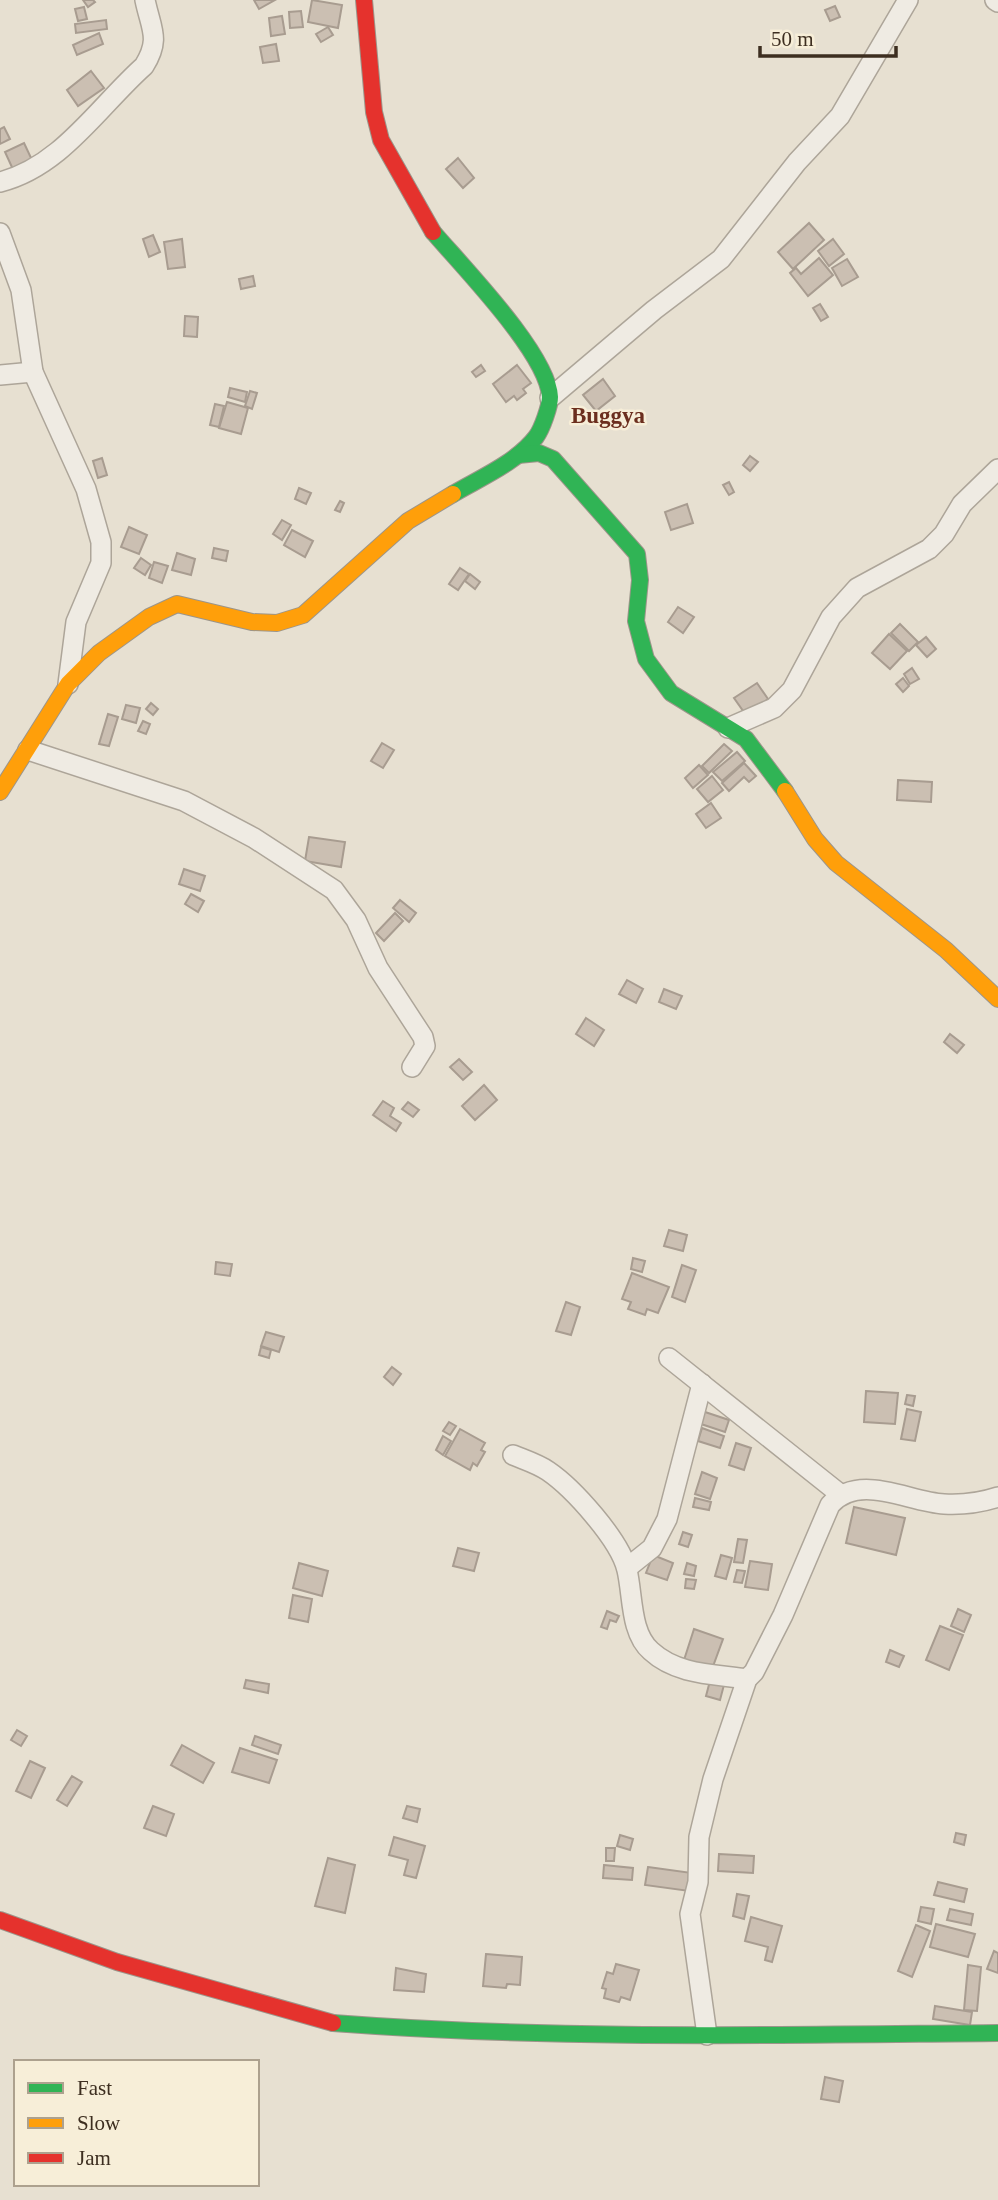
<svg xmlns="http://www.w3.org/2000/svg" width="998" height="2200" viewBox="0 0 998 2200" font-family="'Times New Roman',serif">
<rect width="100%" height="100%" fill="#e7e0d1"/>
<g fill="#cbbfb2" stroke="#a89c90" stroke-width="2">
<path d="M83 0H93L95 2 88 7Z"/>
<path d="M254 0H275L259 9Z"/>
<path d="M312 0 342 5 338 28 308 22Z"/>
<path d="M835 6 840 17 830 21 825 10Z"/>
<path d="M84 7 87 19 78 21 75 9Z"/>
<path d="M301 11 303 27 290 28 289 12Z"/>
<path d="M282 16 285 34 271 36 269 18Z"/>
<path d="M106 20 107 29 76 33 75 24Z"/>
<path d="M328 27 333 35 321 42 316 34Z"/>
<path d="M99 33 103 44 77 55 73 45Z"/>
<path d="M276 44 279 61 263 63 260 47Z"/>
<path d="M91 71 104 88 78 106 67 90Z"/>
<path d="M4 127 10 139 0 144V129Z"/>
<path d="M24 143 32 160 16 176 5 152Z"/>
<path d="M458 158 474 178 463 188 446 169Z"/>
<path d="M809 223 824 240 793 269 778 252Z"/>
<path d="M153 235 160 252 149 257 143 239Z"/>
<path d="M182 239 185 267 168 269 164 242Z"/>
<path d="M833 239 844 254 829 266 818 251Z"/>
<path d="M819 258 833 275 808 296 790 273 796 268 801 274Z"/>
<path d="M847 259 858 277 842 286 832 268Z"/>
<path d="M253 276 255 286 241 289 239 279Z"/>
<path d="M820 304 828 317 821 321 813 308Z"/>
<path d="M185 316 198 317 197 337 184 336Z"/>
<path d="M481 365 485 371 476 377 472 372Z"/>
<path d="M517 365 531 383 523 389 526 393 517 400 514 396 506 402 493 384Z"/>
<path d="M603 379 615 396 596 411 583 395Z"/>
<path d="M230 388 247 392 245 402 228 397Z"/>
<path d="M250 391 257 393 252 409 245 406Z"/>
<path d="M227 402 248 408 241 434 219 428Z"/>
<path d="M215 404 224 406 219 427 210 425Z"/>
<path d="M750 456 758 462 750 471 743 465Z"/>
<path d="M102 458 107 475 98 478 93 461Z"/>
<path d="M729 482 734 492 729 495 723 485Z"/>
<path d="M299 488 311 493 306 504 295 499Z"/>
<path d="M340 501 344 503 340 512 335 510Z"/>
<path d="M687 504 693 523 671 530 665 512Z"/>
<path d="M282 520 291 525 282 540 273 534Z"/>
<path d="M129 527 147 535 139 554 121 547Z"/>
<path d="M292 530 313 541 305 557 284 545Z"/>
<path d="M214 548 228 551 226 561 212 558Z"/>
<path d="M177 553 195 559 191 575 172 570Z"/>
<path d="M141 558 151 565 145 575 134 568Z"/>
<path d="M154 562 168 566 162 583 149 578Z"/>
<path d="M460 568 469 574 458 590 449 584Z"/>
<path d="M470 574 480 582 475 589 465 581Z"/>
<path d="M678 607 694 617 683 633 668 622Z"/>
<path d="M900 624 918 642 909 651 891 633Z"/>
<path d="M889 634 907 651 890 669 872 653Z"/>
<path d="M926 637 936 649 927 657 916 645Z"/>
<path d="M912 668 919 679 910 684 904 674Z"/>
<path d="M903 678 909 686 903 692 896 684Z"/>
<path d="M757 683 768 699 746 715 734 698Z"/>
<path d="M151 703 158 709 153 715 146 709Z"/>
<path d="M126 705 140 708 136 723 122 719Z"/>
<path d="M108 714 118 717 109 746 99 744Z"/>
<path d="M143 721 150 724 146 734 138 731Z"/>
<path d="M382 743 394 750 383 768 371 761Z"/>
<path d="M724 744 732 751 709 773 702 766Z"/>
<path d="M737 752 745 761 722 781 713 772Z"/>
<path d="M744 763 756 776 749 782 744 777 729 791 722 783Z"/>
<path d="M699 765 708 775 693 788 685 778Z"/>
<path d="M712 776 723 790 708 802 697 789Z"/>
<path d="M898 780 932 782 931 802 897 800Z"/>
<path d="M711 803 721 818 706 828 696 814Z"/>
<path d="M309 837 345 842 341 867 305 861Z"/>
<path d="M184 869 205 876 200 891 179 884Z"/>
<path d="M191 894 204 901 198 912 185 904Z"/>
<path d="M400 900 416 913 409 922 393 908Z"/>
<path d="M395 913 403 921 384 941 376 933Z"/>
<path d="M627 980 643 989 636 1003 619 994Z"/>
<path d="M664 989 682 996 676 1009 659 1002Z"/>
<path d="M586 1018 604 1030 594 1046 576 1034Z"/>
<path d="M950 1034 964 1045 957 1053 944 1042Z"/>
<path d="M459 1059 472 1072 463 1080 450 1067Z"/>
<path d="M484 1085 497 1100 475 1120 462 1106Z"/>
<path d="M383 1101 394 1108 390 1116 401 1123 396 1131 373 1115Z"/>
<path d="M408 1102 419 1110 413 1117 402 1109Z"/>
<path d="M669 1230 687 1235 683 1251 664 1246Z"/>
<path d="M633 1258 645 1261 642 1272 631 1269Z"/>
<path d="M216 1262 232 1264 230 1276 215 1274Z"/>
<path d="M682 1265 696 1270 685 1302 672 1297Z"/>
<path d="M632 1273 669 1287 658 1313 647 1309 645 1315 628 1309 631 1302 622 1299Z"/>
<path d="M566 1302 580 1307 571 1335 556 1331Z"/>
<path d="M266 1332 284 1337 279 1352 261 1346Z"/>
<path d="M261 1347 271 1350 269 1358 259 1355Z"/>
<path d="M392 1367 401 1374 393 1385 384 1377Z"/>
<path d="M866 1391 898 1393 895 1424 864 1422Z"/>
<path d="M907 1395 915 1396 913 1406 905 1404Z"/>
<path d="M907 1409 921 1412 915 1441 901 1439Z"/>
<path d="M702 1411 729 1420 725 1432 698 1423Z"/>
<path d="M449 1422 456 1426 450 1435 443 1431Z"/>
<path d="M702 1428 724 1436 720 1448 698 1441Z"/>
<path d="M460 1429 485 1443 481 1450 485 1452 477 1466 473 1463 470 1470 445 1456Z"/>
<path d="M443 1436 451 1441 443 1455 436 1450Z"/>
<path d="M736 1443 751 1448 744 1470 729 1465Z"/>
<path d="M702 1472 717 1478 710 1499 695 1494Z"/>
<path d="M695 1498 711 1502 709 1510 693 1507Z"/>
<path d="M854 1507 905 1518 896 1555 846 1543Z"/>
<path d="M683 1532 692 1535 688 1547 679 1544Z"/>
<path d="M738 1539 747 1540 743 1563 734 1562Z"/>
<path d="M458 1548 479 1553 474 1571 453 1566Z"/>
<path d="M653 1555 673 1563 667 1580 646 1573Z"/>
<path d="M721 1555 732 1558 726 1579 715 1576Z"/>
<path d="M750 1561 772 1564 768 1590 745 1587Z"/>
<path d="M299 1563 328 1571 322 1596 293 1588Z"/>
<path d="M687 1563 696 1566 694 1576 684 1574Z"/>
<path d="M737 1570 745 1571 742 1583 734 1582Z"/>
<path d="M686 1579 696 1580 694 1589 685 1588Z"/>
<path d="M293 1595 312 1599 308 1622 289 1618Z"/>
<path d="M958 1609 971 1615 964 1632 951 1626Z"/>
<path d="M607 1611 619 1616 616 1622 610 1620 607 1629 601 1627Z"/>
<path d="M940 1626 963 1635 949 1670 926 1660Z"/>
<path d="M694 1629 723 1639 712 1669 684 1660Z"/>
<path d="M890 1650 904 1656 899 1667 886 1662Z"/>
<path d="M711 1677 725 1681 720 1700 706 1696Z"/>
<path d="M246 1680 269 1684 268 1693 244 1688Z"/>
<path d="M17 1730 27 1736 21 1746 11 1740Z"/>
<path d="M255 1736 281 1745 278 1754 252 1745Z"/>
<path d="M182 1745 214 1763 203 1783 171 1765Z"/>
<path d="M240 1748 277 1760 269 1783 232 1772Z"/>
<path d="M30 1761 45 1768 31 1798 16 1791Z"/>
<path d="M72 1776 82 1782 67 1806 57 1800Z"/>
<path d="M153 1806 174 1814 166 1836 144 1828Z"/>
<path d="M407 1806 420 1809 417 1822 403 1818Z"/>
<path d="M956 1833 966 1835 964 1845 954 1842Z"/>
<path d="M620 1835 633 1839 630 1850 617 1846Z"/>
<path d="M394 1837 425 1846 416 1878 404 1875 408 1860 389 1855Z"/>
<path d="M606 1848H615L614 1861H606Z"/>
<path d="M719 1854 754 1856 753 1873 718 1871Z"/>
<path d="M328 1858 355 1865 345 1913 315 1906Z"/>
<path d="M604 1865 633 1868 632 1880 603 1878Z"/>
<path d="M648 1867 692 1873 689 1891 645 1885Z"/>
<path d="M938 1882 967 1889 964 1902 934 1895Z"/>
<path d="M737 1894 749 1896 744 1919 733 1916Z"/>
<path d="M921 1907 934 1909 931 1924 918 1921Z"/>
<path d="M950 1909 973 1914 971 1925 947 1920Z"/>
<path d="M751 1917 782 1926 772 1962 765 1960 768 1947 745 1941Z"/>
<path d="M936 1924 975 1934 968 1957 930 1947Z"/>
<path d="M916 1925 930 1931 912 1977 898 1971Z"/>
<path d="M994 1951 998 1953V1973L987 1969Z"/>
<path d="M486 1954 522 1957 520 1985 507 1984 506 1988 483 1986Z"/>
<path d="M616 1964 639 1970 630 2000 621 1997 619 2002 604 1998 606 1989 602 1988 607 1972 613 1974Z"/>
<path d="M968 1965 981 1967 977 2011 964 2010Z"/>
<path d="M396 1968 426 1974 424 1992 394 1990Z"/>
<path d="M935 2006 972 2012 970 2025 933 2019Z"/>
<path d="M825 2077 843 2081 839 2102 821 2099Z"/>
</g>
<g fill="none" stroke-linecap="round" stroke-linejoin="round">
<defs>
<g id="street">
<path d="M995 0 998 2"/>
<path d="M0 182C61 167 99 106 144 66 161 39 151 29 145 0"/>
<path d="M0 233 21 290 33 372 86 489 101 542V563L76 622 68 684"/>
<path d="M0 375 33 372"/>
<path d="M550 398 654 310 721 259 797 162 840 116 908 0"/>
<path d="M728 728 774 708 792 690 831 617 857 588 929 549 944 534 962 504 998 469"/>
<path d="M28 750 184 801 254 838 334 890 356 920 378 968 423 1037 425 1046 412 1067"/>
<path d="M669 1358 840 1494"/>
<path d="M513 1455C525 1460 538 1464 548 1471 573 1488 620 1540 627 1570 633 1595 630 1633 651 1651 677 1675 714 1674 747 1679"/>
<path d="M627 1568 652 1548 667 1519 702 1384"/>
<path d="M707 2035 690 1914 698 1882 699 1837 713 1779 747 1679 754 1672 783 1615 830 1505C859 1472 908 1502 944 1504 963 1505 980 1503 998 1497"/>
</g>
<g id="fast">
<path d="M433 232C462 266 548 354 550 397 550 406 542 429 536 437 516 463 480 478 453 494"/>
<path d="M518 455 539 453 553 459 637 554 640 580 636 621 646 659 671 693 746 739 785 791"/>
<path d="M333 2023C554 2040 777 2035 998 2033"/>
</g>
<g id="slow">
<path d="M785 791 815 839 836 863 946 950 998 999"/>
<path d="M0 792 68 684 99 653 149 617 177 604 252 622 277 623 303 615 408 521 453 494"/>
</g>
<g id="jam">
<path d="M364 0 374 112 381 140 433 232"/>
<path d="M0 1920 117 1962 333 2023"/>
</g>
</defs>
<use href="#street" stroke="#ada599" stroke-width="22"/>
<use href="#fast" stroke="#9c958a" stroke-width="18"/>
<use href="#slow" stroke="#9c958a" stroke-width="18"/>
<use href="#jam" stroke="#9c958a" stroke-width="18"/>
<use href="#street" stroke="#efebe3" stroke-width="19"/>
<use href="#fast" stroke="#30b455" stroke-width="16"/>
<use href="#slow" stroke="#ff9f0a" stroke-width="16"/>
<use href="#jam" stroke="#e5322d" stroke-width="16"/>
</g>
<g text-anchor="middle" stroke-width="5" stroke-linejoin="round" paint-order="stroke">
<g font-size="23" font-weight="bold" fill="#6b2e1e" stroke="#f7eed8">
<text x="608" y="423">Buggya</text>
</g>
</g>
<rect x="14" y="2060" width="245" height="126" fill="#f7eed8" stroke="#ada18e" stroke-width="2"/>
<rect x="28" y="2083" width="35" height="10" fill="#30b455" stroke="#ada18e" stroke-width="2"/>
<text x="77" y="2095" font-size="21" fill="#3d2e20">Fast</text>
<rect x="28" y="2118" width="35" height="10" fill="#ff9f0a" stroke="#ada18e" stroke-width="2"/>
<text x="77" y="2130" font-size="21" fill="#3d2e20">Slow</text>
<rect x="28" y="2153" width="35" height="10" fill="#e5322d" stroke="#ada18e" stroke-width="2"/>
<text x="77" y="2165" font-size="21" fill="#3d2e20">Jam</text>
<path d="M760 46v10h136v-10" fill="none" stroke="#3d2e20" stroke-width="3.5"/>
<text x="771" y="46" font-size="21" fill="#3d2e20" stroke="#f7eed8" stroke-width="5" paint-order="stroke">50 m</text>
</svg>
